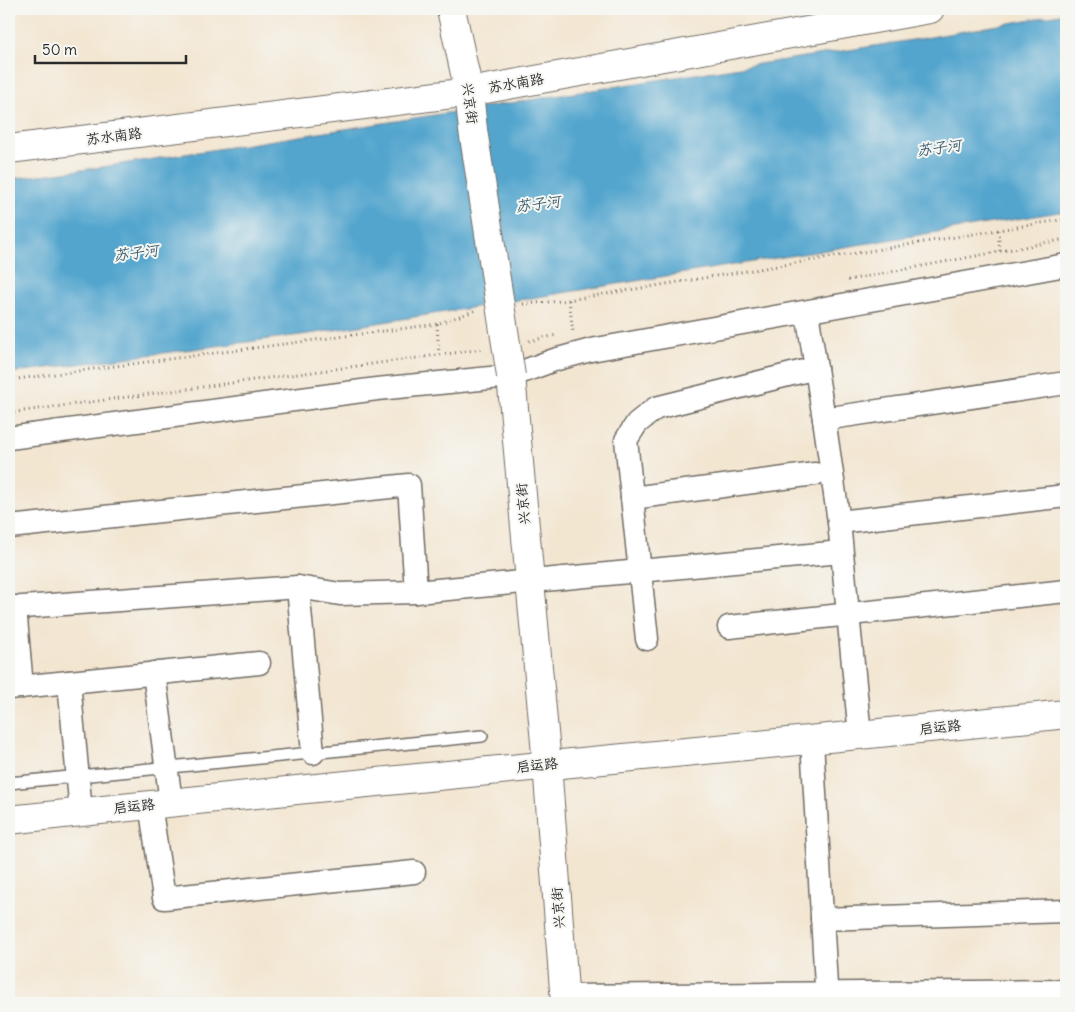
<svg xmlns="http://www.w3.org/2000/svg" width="1075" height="1012" viewBox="0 0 1075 1012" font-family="Delius,'LXGW WenKai TC',sans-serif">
<rect width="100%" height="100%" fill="#f6f6f2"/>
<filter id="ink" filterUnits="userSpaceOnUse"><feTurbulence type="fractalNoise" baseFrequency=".02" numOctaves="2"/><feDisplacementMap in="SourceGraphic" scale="10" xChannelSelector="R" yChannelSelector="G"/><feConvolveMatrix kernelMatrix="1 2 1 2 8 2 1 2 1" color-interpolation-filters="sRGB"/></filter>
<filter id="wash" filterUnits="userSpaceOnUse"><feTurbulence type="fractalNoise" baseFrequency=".0096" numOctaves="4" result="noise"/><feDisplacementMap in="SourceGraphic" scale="20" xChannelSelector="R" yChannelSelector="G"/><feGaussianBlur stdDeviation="1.12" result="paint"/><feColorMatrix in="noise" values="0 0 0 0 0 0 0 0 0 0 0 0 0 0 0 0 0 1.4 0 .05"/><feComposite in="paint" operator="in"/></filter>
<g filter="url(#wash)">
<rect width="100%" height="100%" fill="#f3e6d1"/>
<path fill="#53a5ce" stroke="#3f687c" d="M1066 13V211L316 333 9 373V179L96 168 925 38Z"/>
</g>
<g filter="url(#ink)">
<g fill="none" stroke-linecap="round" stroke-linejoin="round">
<defs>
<path id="lane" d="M9 783 482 736"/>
<g id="street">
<path d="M807 312 824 419 839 522 860 735"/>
<path d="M824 419 1066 383"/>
<path d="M9 438 377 389 511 376 554 360 591 350 1066 265"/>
<path d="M632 498 815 474"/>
<path d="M839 522 1066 496"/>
<path d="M9 527 409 485 416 592"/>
<path d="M298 587 313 753"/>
<path d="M15 607 22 687"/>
<path d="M9 608 298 587 340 594 416 592 841 552"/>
<path d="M729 627 1066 591"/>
<path d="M647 639 626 440 637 423 656 408 816 368"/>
<path d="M154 673 171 802"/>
<path d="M69 682 81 812"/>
<path d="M9 688 259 663"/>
<path d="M812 741 827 1003"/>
<path d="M150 804 164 898 414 872"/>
<path d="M822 919 1066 911"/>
<path d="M565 996 1066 991"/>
</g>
<g id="secondary">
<path d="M451 9 469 92 473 130"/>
<path d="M9 149 469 92 930 9"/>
<path d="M511 376 547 764 565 1003"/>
<path d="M9 820C361 781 714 751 1066 714"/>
</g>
</defs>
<use href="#lane" stroke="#716c65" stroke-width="14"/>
<use href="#street" stroke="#716c65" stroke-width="25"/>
<use href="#secondary" stroke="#716c65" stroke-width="30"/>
<g stroke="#716c65" stroke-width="3" stroke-dasharray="1 4" stroke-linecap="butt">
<path d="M998 230 1000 252"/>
<path d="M848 280 1066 239"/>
<path d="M569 300 573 332"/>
<path d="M523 304 562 301 1066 219"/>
<path d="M437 324 439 356"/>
<path d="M529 341 557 335"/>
<path d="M9 380 437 324 477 310"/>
<path d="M9 413 483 349"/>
</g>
<use href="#lane" stroke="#fff" stroke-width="11"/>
<use href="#street" stroke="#fff" stroke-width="22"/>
<use href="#secondary" stroke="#fff" stroke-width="28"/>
<defs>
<path id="secondary-bridge" d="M473 130 511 376"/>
</defs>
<use href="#secondary-bridge" stroke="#716c65" stroke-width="30" stroke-linecap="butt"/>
<use href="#secondary-bridge" stroke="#fff" stroke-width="28"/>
</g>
</g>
<g text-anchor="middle" stroke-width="4" stroke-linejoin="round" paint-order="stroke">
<g font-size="14" fill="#2b2b2b" stroke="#f6f6f2">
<text transform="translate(516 83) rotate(-10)" y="5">苏水南路</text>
<text transform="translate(470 103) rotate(82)" y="5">兴京街</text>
<text transform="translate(114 136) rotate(-7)" y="5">苏水南路</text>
<text transform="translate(523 504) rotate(-95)" y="5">兴京街</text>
<text transform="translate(940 727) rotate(-6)" y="5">启运路</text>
<text transform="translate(537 765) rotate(-6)" y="5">启运路</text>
<text transform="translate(134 806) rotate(-6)" y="5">启运路</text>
<text transform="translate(558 908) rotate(-94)" y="5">兴京街</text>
</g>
<g font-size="15" font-style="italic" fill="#3b5c6c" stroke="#f6f6f2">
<text transform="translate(939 148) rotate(-8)" y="5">苏子河</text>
<text transform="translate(538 204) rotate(-7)" y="5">苏子河</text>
<text transform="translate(136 253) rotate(-7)" y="5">苏子河</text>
</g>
</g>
<rect width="1075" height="1012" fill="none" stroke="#f6f6f2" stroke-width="30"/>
<path d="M35 55v8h151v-8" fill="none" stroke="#2b2b2b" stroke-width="2.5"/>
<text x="42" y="55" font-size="15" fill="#2b2b2b" stroke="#f6f6f2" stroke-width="4" paint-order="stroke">50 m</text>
</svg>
